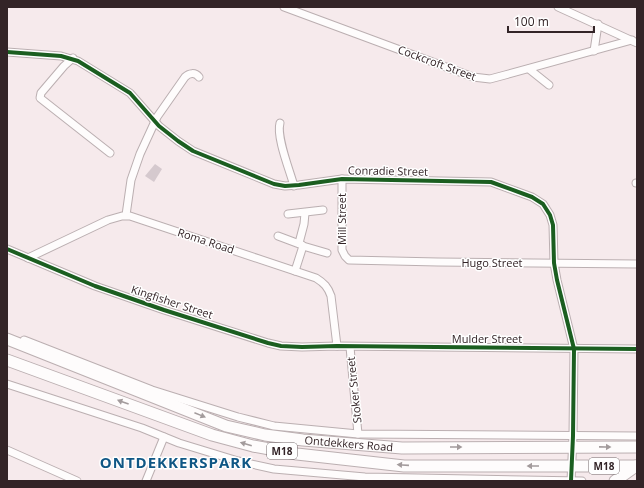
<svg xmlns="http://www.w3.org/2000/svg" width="644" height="488" viewBox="0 0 644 488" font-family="'Open Sans',sans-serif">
<rect width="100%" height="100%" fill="#f6eaec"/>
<path fill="#d5c9ce" d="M155 164 162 169 154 182 145 176Z"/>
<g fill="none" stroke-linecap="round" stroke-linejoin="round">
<defs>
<g id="minor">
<path d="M284 7 473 77 490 79 505 75 632 40"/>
<path d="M558 7 637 43"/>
<path d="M594 51 598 24"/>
<path d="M7 52 61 56 78 61 130 93 159 126 178 141 193 151 274 184 285 186 299 185 342 179 491 182 532 197 543 204 550 215 553 225 554 263 557 280 574 349 573 436 571 481"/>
<path d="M73 58 64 66 41 93 40 98 110 153"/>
<path d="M529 69 549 85"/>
<path d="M280 123C276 137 290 171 294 186"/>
<path d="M342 179V250L345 256 349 260 438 262 637 264"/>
<path d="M636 183H637"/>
<path d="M288 214 323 210"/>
<path d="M126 215 131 180 140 154 157 117 185 77C189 73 195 72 199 77"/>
<path d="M278 236 302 245"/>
<path d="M299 243 304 224 305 213"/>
<path d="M7 249 95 286 164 310 268 343 281 346 302 347 337 346 637 349"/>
<path d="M28 258 108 220 122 216H130L316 278C324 283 328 287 331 296L337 346"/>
<path d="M295 271 303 246 327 253"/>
<path d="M24 340 152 390 238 417 274 426 358 434 637 436"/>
<path d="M350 347 358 434"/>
<path d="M7 384 142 428 179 443 238 461 274 469 365 477 582 481"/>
<path d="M7 450 77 481"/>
<path d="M146 481 164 437"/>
</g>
<g id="primary">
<path id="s1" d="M7 339 226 426 265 435 303 440 402 448 637 447"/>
<path d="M7 360 212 435 253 446 297 454 404 466H637"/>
<path d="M615 481 636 466"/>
</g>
</defs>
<use href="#minor" stroke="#bbafb1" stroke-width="9"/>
<use href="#primary" stroke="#bbafb1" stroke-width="13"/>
<use href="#minor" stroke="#fefcfc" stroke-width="7"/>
<use href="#primary" stroke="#fefcfc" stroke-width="11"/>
<defs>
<g id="cycleway">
<path d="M7 52 61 56 78 61 130 93 159 126 178 141 193 151 274 184 285 186 299 185 342 179 491 182 532 197 543 204 550 215 553 225 554 263 557 280 574 349 573 436 571 481"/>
<path d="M7 249 95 286 164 310 268 343 281 346 302 347 337 346 637 349"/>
</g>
</defs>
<use href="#cycleway" stroke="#fff" stroke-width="6"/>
<use href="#cycleway" stroke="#1b5e20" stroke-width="4"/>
</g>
<defs><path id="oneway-solid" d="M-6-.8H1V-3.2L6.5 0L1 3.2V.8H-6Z"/></defs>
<g fill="#a39b9c">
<use href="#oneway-solid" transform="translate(123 402) rotate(-160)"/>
<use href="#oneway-solid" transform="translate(200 415) rotate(22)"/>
<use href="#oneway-solid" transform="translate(246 444) rotate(-164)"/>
<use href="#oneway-solid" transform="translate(456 447)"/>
<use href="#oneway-solid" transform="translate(605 447) rotate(1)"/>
<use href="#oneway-solid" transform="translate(403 465) rotate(-176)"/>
<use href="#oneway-solid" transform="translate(533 466) rotate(180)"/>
</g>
<g text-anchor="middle" stroke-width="3" stroke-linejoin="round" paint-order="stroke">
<g fill="#fff" stroke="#706668" stroke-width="1">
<rect x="267" y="443" width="30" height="16" rx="3"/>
<rect x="589" y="458" width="30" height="16" rx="3"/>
</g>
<g font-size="10" font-weight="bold" fill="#332427">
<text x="282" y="455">M18</text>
<text x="604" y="470">M18</text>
</g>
<g font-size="11" fill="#332427" stroke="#fff">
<text transform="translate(437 63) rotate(20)" y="4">Cockcroft Street</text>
<text transform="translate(388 171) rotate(1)" y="4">Conradie Street</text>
<text transform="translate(342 219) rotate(-90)" y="4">Mill Street</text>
<text transform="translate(206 241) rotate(18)" y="4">Roma Road</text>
<text x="492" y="267">Hugo Street</text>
<text transform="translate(172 302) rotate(18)" y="4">Kingfisher Street</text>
<text x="487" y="343">Mulder Street</text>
<text transform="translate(354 390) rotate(-96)" y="4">Stoker Street</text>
<text dy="4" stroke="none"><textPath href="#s1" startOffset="360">Ontdekkers Road</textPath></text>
</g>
<g font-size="15" font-weight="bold" letter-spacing="1" fill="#105785" stroke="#fff">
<text x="176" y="468">ONTDEKKERSPARK</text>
</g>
</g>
<rect width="644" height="488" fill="none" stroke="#332427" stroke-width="16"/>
<path d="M508 26v6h86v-6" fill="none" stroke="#332427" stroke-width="2"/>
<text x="514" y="26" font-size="12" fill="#332427" stroke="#ffffff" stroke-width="3" paint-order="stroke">100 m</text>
</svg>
